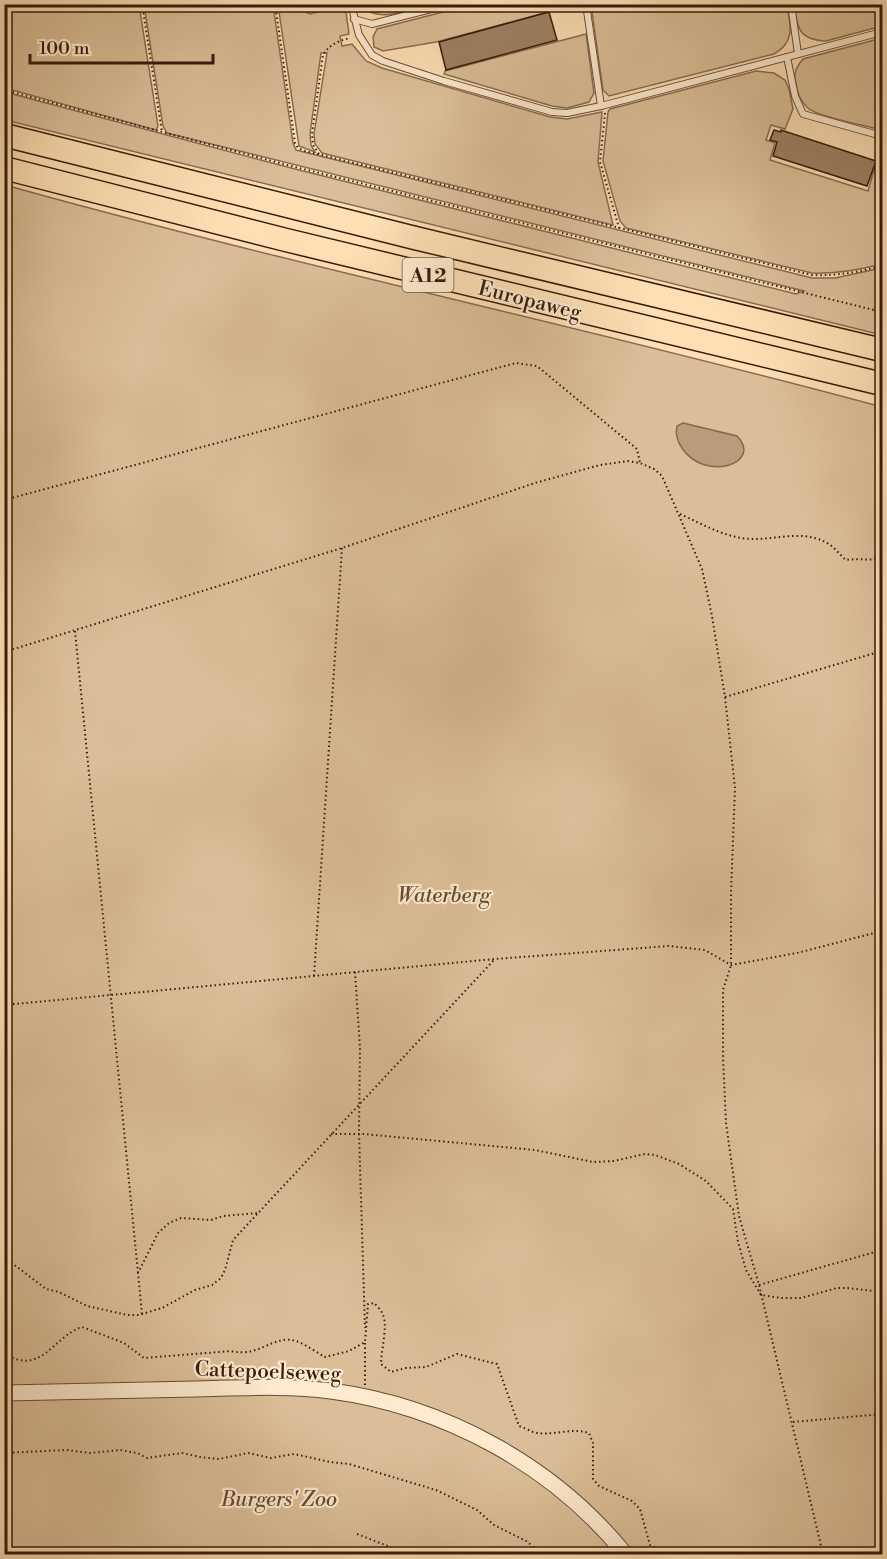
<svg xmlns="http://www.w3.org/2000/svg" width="887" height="1559" viewBox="0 0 887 1559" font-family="'Libre Bodoni',serif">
<rect width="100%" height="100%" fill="#fddfb3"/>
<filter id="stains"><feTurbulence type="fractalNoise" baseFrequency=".00333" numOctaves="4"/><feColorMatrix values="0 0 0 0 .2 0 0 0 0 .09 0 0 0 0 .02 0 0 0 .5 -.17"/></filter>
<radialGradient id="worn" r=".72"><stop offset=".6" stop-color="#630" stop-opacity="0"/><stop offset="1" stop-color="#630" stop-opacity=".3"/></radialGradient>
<g fill="#dbbe97" stroke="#886c52" stroke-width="1.5">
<path d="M474 4 574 5 436 42 383 51 374 47 373 37 377 29Z"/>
<path d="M4 5H139L158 126 156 130 5 88Z"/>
<path d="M144 5H273L293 143 296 150 812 278H835L882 268V335L5 120V92L291 168 796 294 804 291 167 133 163 126Z"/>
<path d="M278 5H297L299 9 310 14 325 10 327 5H345L349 34 340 36 342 46 352 44 366 61 382 68 550 117 567 119 602 112 598 162 613 225 322 153 315 144 314 134 327 53H321L310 134 311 145 315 152 299 146Z"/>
<path d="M360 5H427C406 10 377 24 360 5Z"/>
<path d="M591 5H787C791 26 795 42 774 54L609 96 603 90Z"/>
<path d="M794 5H882V26L826 41C799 40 797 28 794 5Z"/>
<path d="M586 34 594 93 589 102 567 108 552 106 444 74 445 71Z"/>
<path d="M882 38V130C867 126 820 117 809 109 802 103 797 94 796 84 793 74 796 67 803 59Z"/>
<path d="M756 71 774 73 785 80 789 89 793 109 785 129 771 125 766 140 775 143 770 160 868 191 882 142V264C859 270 837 274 812 273L626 228 620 221 603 161 608 112 610 109Z"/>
<path d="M5 185C295 266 591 328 882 407V1554H631L554 1479 367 1392 5 1387Z"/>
<path d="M294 1393 384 1406 479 1443 533 1477 582 1516 618 1554H5L4 1398Z"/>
</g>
<path fill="#b99c7a" stroke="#84684e" stroke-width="1.5" d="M683 423 737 436C764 463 705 483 682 448 677 441 675 435 677 426Z"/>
<g fill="#9d8163" stroke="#341b0c" stroke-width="1.5">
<path d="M549 12 557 40 446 70 439 42Z"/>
<path d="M774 130 781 132V130L876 161 867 186 773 156 777 142 770 140Z"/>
</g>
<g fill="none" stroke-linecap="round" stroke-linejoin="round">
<defs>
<g id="service">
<path d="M303 4C308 8 314 8 319 4"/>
<path d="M351 4 359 35 372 55 383 61 444 81 552 112 567 113 601 106 882 32"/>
<path d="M586 4 601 106"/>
<path d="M791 4 798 54"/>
<path d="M354 19 372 24 451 4"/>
<path d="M787 57 795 96 803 114 882 136"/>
</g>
<path id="tertiary" d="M4 1393C68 1392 131 1390 195 1389 240 1388 286 1385 331 1391 444 1406 553 1465 625 1554"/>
<g id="motorway">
<path d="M4 135 415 238 882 350"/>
<path d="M4 168 286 240 882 384"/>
</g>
</defs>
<use href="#service" stroke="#664c36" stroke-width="8"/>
<use href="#tertiary" stroke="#664c36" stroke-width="17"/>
<use href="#motorway" stroke="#341b0c" stroke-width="25"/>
<g stroke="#341b0c" stroke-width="2" stroke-dasharray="1.5 3" stroke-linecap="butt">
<path d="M142 4 162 132"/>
<path d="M275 4 295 143 298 148 305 151 812 275C837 276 858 272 882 266"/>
<path d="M4 90 291 166 882 312"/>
<path d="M605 113 600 162 619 228"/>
<path d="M319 154 313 145 312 134 323 55C330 44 338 41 350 38"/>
<path d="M4 500 516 363 537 366 637 449 640 463"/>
<path d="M680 514C700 523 719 534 741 538 770 543 801 527 829 544 835 548 840 555 846 560 859 558 870 561 882 558"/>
<path d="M75 631 138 1273"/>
<path d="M4 652 342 548 535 483 600 465 628 461 640 463 654 469 662 476 702 569 712 616 725 697 735 788 731 893V965L723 990V1057L726 1123 739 1216 759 1285 823 1554"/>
<path d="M725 697 882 651"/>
<path d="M355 972 360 1048 359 1134 365 1328"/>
<path d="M314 976 342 548"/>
<path d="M4 1005 495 959 669 946 705 950 731 965 797 953 882 931"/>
<path d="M331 1134H363L535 1150 593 1162 614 1161 645 1154 655 1155 679 1164 706 1181 733 1209 738 1242 746 1270 761 1295 781 1298H801L837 1288H847L882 1292"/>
<path d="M4 1257 46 1289 59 1292 87 1306 127 1315H139L162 1308 195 1290 212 1285 221 1278 225 1270 233 1240 494 960"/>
<path d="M759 1285 882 1250"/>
<path d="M142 1314 138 1273 158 1233 169 1223 181 1218 211 1220 223 1216 258 1213"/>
<path d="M365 1343V1385"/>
<path d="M4 1354C43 1376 52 1337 82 1327L124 1343 144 1358 231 1351C260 1358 273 1334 296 1341 305 1344 316 1352 325 1357L349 1351 365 1342 368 1304 374 1303C377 1306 382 1311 383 1315 388 1325 381 1351 381 1364L391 1372 406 1368 426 1367 457 1354 497 1364 519 1426C524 1428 529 1430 533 1432 552 1437 570 1427 589 1433L593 1443V1479L599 1486 632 1501 640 1509 650 1545 659 1549 678 1554"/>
<path d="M793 1422 882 1414"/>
<path d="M4 1453 66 1450 90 1453 120 1450 137 1453 147 1458 182 1453 200 1457 219 1459 248 1453 271 1458 294 1454 330 1462 349 1464 436 1490 477 1510 494 1525 528 1542 540 1554"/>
<path d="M357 1534 408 1554"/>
</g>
<use href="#service" stroke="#feeace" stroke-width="6"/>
<use href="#tertiary" stroke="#feeace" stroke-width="15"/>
<use href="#motorway" stroke="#fddfb3" stroke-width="22"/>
</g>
<g text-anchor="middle" stroke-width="4.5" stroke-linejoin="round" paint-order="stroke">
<rect fill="#feeace" stroke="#715946" stroke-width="1.5" x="402.5" y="258" width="51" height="34" rx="4.5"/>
<g font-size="20" font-weight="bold" fill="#341b0c">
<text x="428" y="282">A12</text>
</g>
<g font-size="21" fill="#341b0c" stroke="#feeace">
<text transform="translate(530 300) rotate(14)" y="7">Europaweg</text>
<text transform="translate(268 1371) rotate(2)" y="7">Cattepoelseweg</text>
</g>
<g font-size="21" font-style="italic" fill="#664c36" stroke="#feeace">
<text x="444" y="902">Waterberg</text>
<text x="279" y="1506">Burgers' Zoo</text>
</g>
</g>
<rect width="887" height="1559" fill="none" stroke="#fddfb3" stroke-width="24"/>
<rect x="6" y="6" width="875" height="1547" fill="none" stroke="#341b0c" stroke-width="3"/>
<rect x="12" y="12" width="863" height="1535" fill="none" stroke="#341b0c" stroke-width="1.5"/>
<path d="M30 54v9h183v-9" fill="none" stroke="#341b0c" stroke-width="3"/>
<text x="39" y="54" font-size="18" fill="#341b0c" stroke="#feeace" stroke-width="4.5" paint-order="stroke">100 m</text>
<rect width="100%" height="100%" filter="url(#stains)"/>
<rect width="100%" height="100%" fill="url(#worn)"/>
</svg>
